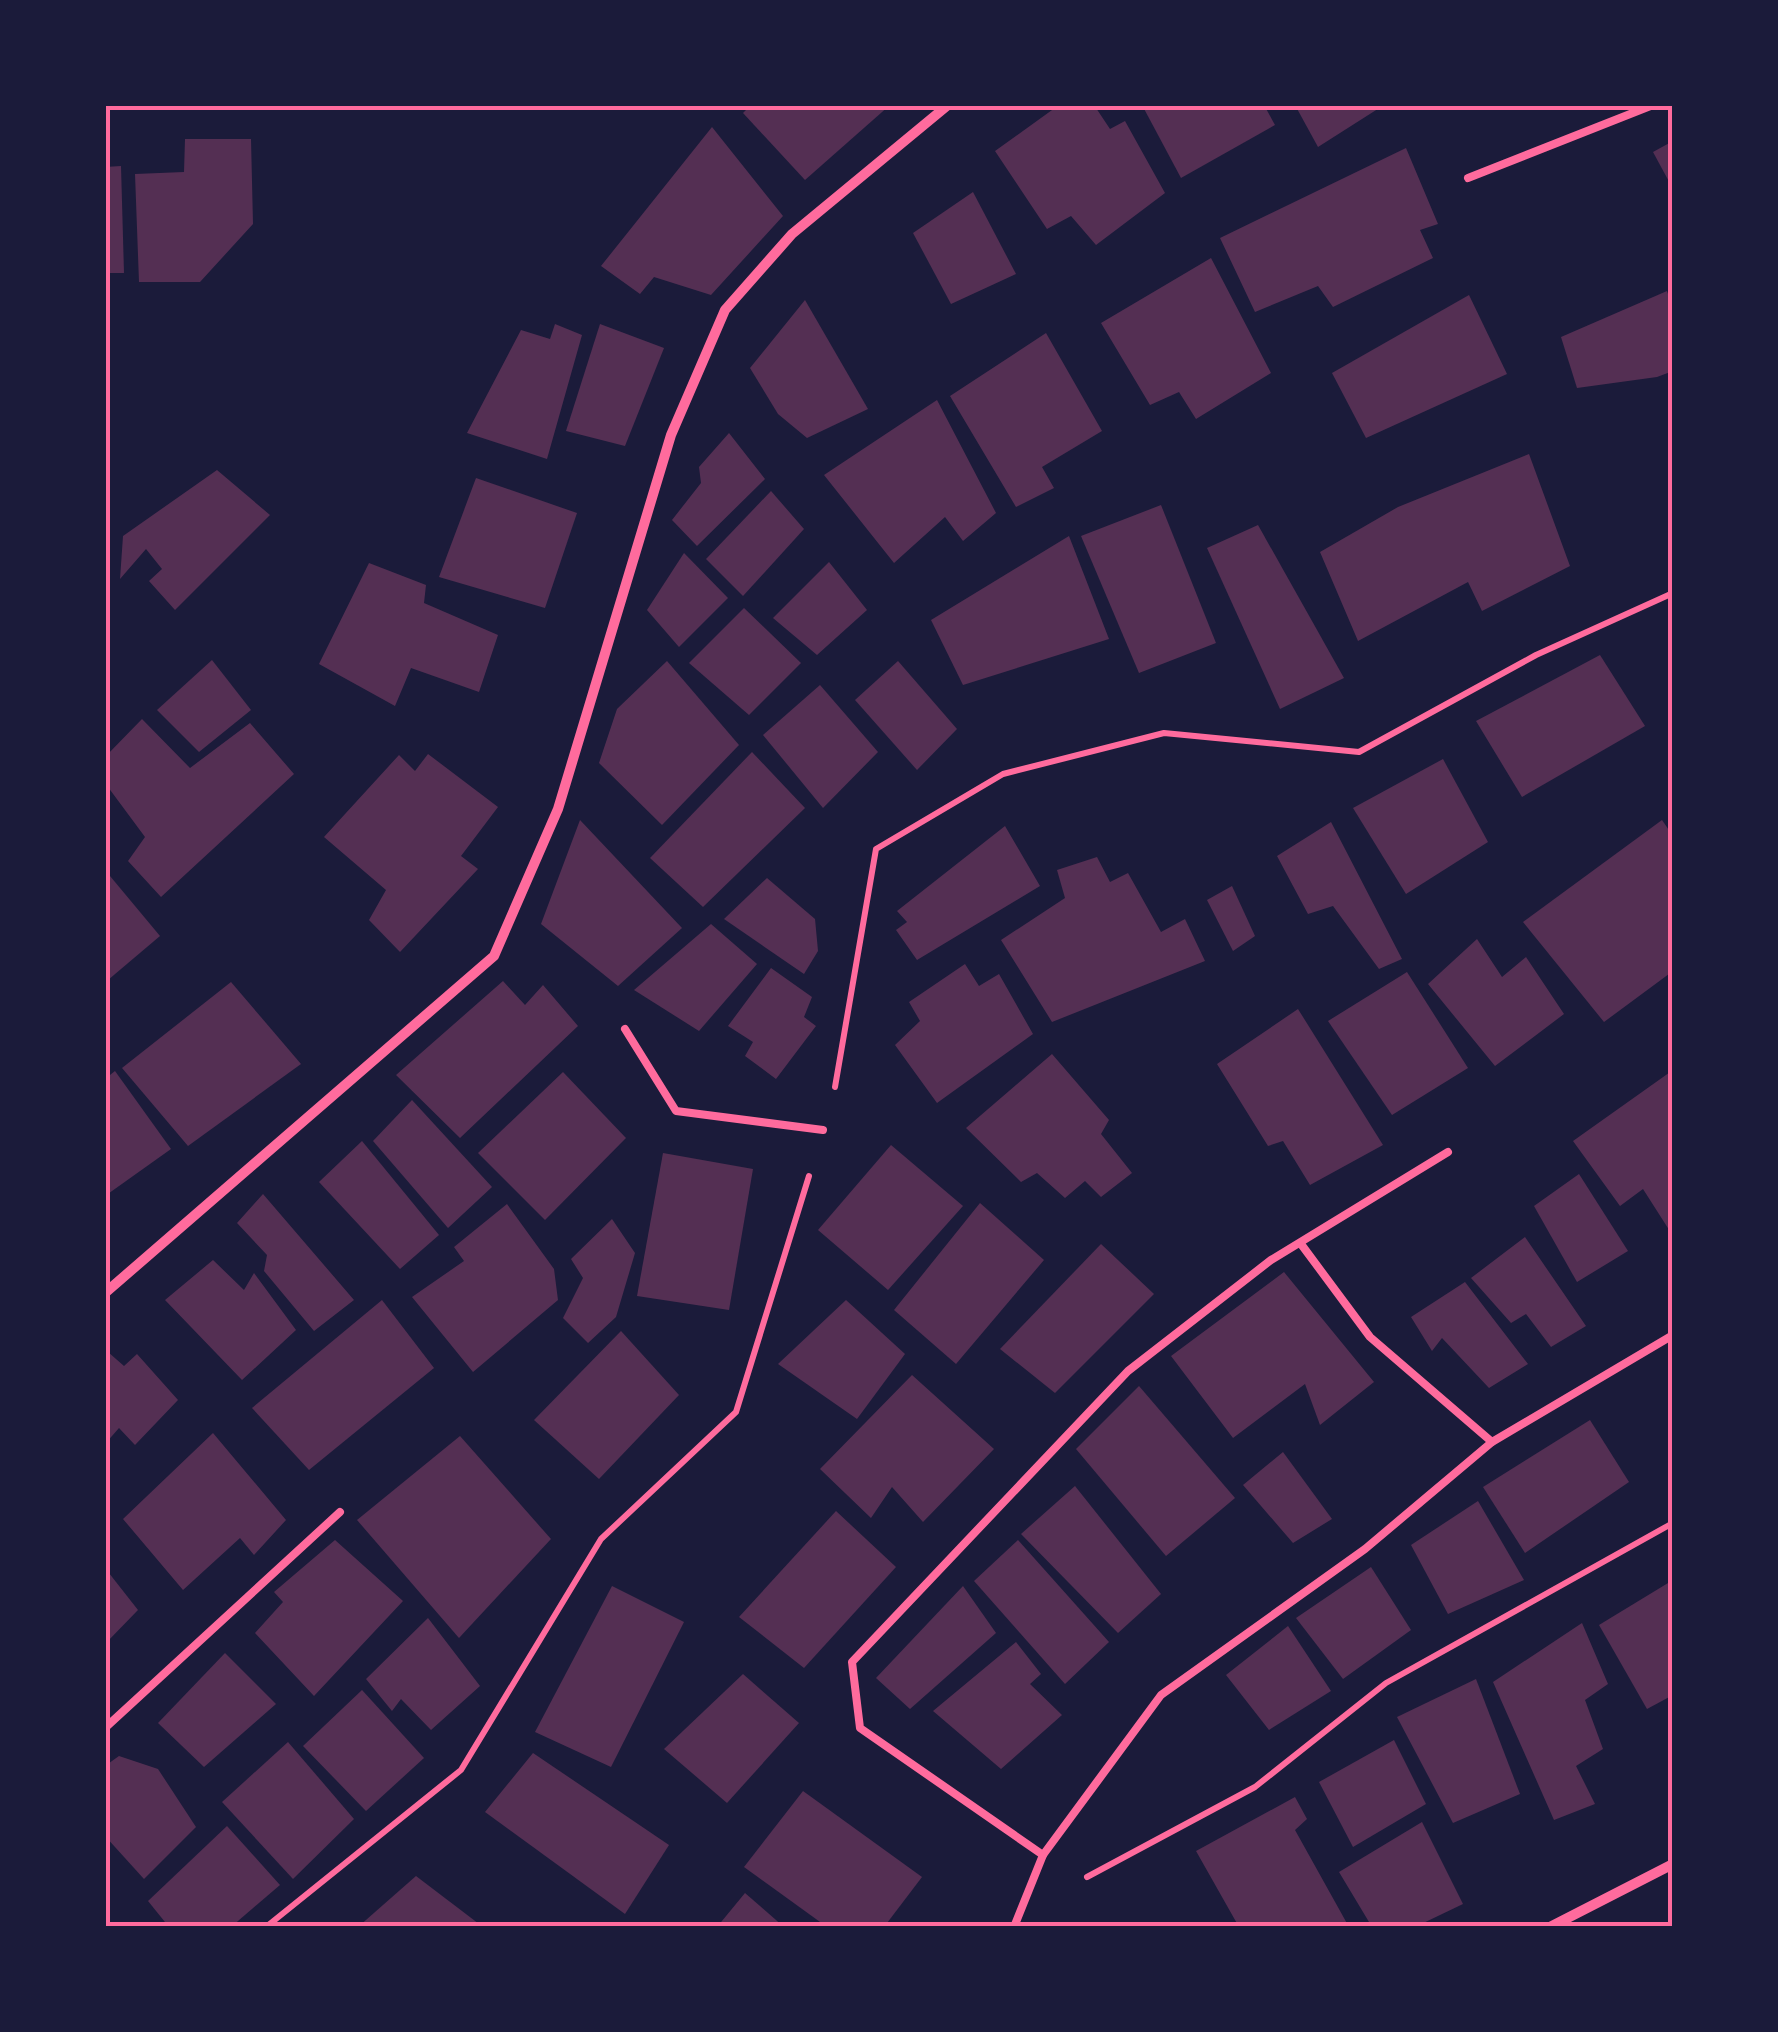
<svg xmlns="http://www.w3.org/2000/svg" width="1778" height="2032" viewBox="0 0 1778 2032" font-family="Montserrat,sans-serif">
<rect width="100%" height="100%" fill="#1b1b3a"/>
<g fill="#542f53">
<path d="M751 105H890L805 180 743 113Z"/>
<path d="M1059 105H1094L1110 129 1125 121 1165 193 1096 245 1071 216 1047 229 995 151Z"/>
<path d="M1142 105H1264L1275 125 1181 178Z"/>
<path d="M1295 105H1384L1318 147Z"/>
<path d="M712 127 783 216 711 295 654 277 640 294 601 266Z"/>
<path d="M185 139H251L253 224 200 282H139L135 174 184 172Z"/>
<path d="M1673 141V189L1653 152Z"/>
<path d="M1406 148 1438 224 1420 230 1433 258 1333 307 1318 286 1255 312 1220 238Z"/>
<path d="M121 166 124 273H105V167Z"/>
<path d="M973 192 1016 274 951 304 913 233Z"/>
<path d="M1211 258 1271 373 1196 419 1179 392 1150 405 1101 323Z"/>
<path d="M1667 291 1673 308V371L1657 377 1577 388 1561 337Z"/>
<path d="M1469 295 1507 374 1366 438 1332 373Z"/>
<path d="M805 300 868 409 807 438 778 414 750 368Z"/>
<path d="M555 324 582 335 547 459 467 433 521 330 550 339Z"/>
<path d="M600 324 664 348 625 446 566 431Z"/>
<path d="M1046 333 1102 431 1042 467 1054 488 1016 507 950 396Z"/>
<path d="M937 400 996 513 963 541 945 517 894 563 824 475Z"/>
<path d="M729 433 765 479 697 546 672 520 701 483 699 467Z"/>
<path d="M1529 454 1570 566 1482 611 1468 582 1358 641 1320 552 1398 507Z"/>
<path d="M217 470 270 515 175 610 149 581 162 569 146 549 120 579 123 536Z"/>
<path d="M476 478 577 513 545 608 439 577Z"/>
<path d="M771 491 804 529 743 596 706 559Z"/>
<path d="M1161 505 1216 643 1139 673 1081 536Z"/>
<path d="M1258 525 1344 678 1280 709 1207 548Z"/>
<path d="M1069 536 1109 639 963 685 931 620Z"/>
<path d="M684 553 728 598 679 647 647 610Z"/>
<path d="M829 562 867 610 817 655 773 618Z"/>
<path d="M369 563 426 585 424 603 498 635 479 692 411 668 395 706 319 664Z"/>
<path d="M744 608 801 663 749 715 689 663Z"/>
<path d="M1600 655 1645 726 1522 797 1476 721Z"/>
<path d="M212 660 251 710 199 752 157 710Z"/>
<path d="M667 661 739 745 662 825 599 763 617 709Z"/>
<path d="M898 661 957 729 917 770 855 700Z"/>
<path d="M820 685 878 752 823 808 763 735Z"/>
<path d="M142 719 190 768 250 723 294 774 161 897 128 861 145 837 105 783V757Z"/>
<path d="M752 752 805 808 703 907 650 858Z"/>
<path d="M428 754 498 807 461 856 478 869 400 952 369 920 386 890 324 837 399 755 415 771Z"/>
<path d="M1443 759 1488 842 1406 894 1353 808Z"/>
<path d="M580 820 682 928 618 986 541 924Z"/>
<path d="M1662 820 1673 836V971L1604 1022 1523 922Z"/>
<path d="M1331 822 1402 959 1379 969 1333 906 1308 914 1277 856Z"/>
<path d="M1005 826 1040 886 917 960 896 930 907 922 897 911Z"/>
<path d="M1097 857 1110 882 1128 873 1161 932 1185 919 1205 961 1052 1022 1001 940 1065 898 1057 870Z"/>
<path d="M105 870 160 936 108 980 105 976Z"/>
<path d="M767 878 815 919 818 951 804 974 724 919Z"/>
<path d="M1232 886 1255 936 1233 951 1207 900Z"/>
<path d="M711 924 757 964 699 1031 634 990Z"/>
<path d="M1477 939 1502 977 1526 957 1564 1014 1495 1066 1428 984Z"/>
<path d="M965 964 979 986 999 974 1033 1034 937 1103 895 1045 920 1021 909 1002Z"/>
<path d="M771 968 812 997 804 1017 816 1026 776 1079 745 1056 753 1042 728 1026Z"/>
<path d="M1407 972 1468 1068 1392 1115 1328 1021Z"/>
<path d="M503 981 525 1005 543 985 578 1026 460 1138 396 1075Z"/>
<path d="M231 982 301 1064 188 1146 122 1068Z"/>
<path d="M1298 1009 1383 1145 1310 1185 1283 1141 1268 1146 1217 1064Z"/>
<path d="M1052 1054 1109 1120 1101 1134 1132 1173 1101 1197 1085 1181 1065 1198 1037 1173 1021 1182 966 1128Z"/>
<path d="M1673 1070V1236L1643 1189 1620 1206 1573 1141Z"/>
<path d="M115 1071 171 1149 105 1196V1079Z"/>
<path d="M563 1072 626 1138 545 1220 478 1153Z"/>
<path d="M412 1100 492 1187 448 1228 373 1141Z"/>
<path d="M362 1141 439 1235 400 1269 319 1182Z"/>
<path d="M891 1145 963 1206 888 1290 818 1230Z"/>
<path d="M663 1153 753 1169 729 1310 637 1296Z"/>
<path d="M1579 1174 1628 1251 1577 1282 1534 1206Z"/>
<path d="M263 1194 354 1300 314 1331 264 1271 267 1255 237 1223Z"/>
<path d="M980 1203 1044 1260 956 1364 894 1310Z"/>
<path d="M507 1204 554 1269 558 1300 473 1372 412 1297 464 1261 454 1247Z"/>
<path d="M612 1219 635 1253 616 1317 588 1343 563 1318 583 1278 571 1259Z"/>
<path d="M1525 1237 1586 1326 1551 1347 1526 1314 1511 1323 1471 1278Z"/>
<path d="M1101 1244 1154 1294 1055 1393 1000 1349Z"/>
<path d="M213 1260 244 1290 254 1273 296 1330 242 1380 165 1300Z"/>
<path d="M1284 1272 1374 1382 1320 1425 1305 1384 1233 1438 1171 1356Z"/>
<path d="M1465 1282 1528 1364 1489 1388 1442 1338 1432 1351 1411 1317Z"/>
<path d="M382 1300 434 1368 309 1470 252 1408Z"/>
<path d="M846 1300 905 1354 857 1419 778 1364Z"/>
<path d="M621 1331 679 1395 599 1479 534 1420Z"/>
<path d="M108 1352 124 1366 137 1354 178 1400 135 1445 119 1428 105 1444V1356Z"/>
<path d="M912 1375 994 1449 923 1522 892 1487 871 1518 820 1469Z"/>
<path d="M1139 1386 1235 1498 1166 1556 1076 1449Z"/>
<path d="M1590 1420 1629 1482 1525 1553 1483 1487Z"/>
<path d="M213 1433 286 1520 254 1555 240 1538 183 1590 123 1519Z"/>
<path d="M460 1436 551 1539 459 1638 357 1520Z"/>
<path d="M1283 1452 1332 1519 1293 1543 1243 1485Z"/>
<path d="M1075 1486 1161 1594 1118 1633 1021 1534Z"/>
<path d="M1478 1501 1524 1580 1448 1614 1411 1545Z"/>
<path d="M836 1511 896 1567 804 1668 739 1617Z"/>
<path d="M335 1540 403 1601 314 1696 255 1633 283 1602 274 1592Z"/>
<path d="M1018 1540 1109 1642 1065 1684 974 1581Z"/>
<path d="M1371 1567 1411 1630 1343 1679 1296 1618Z"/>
<path d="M105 1568 138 1610 105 1644Z"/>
<path d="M1673 1580V1695L1647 1709 1599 1625Z"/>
<path d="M612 1586 684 1622 611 1767 535 1732Z"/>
<path d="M963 1586 996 1633 910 1709 876 1678Z"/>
<path d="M428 1618 480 1686 431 1730 401 1699 392 1711 366 1679Z"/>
<path d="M1582 1623 1608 1684 1585 1700 1603 1749 1576 1766 1595 1804 1554 1820 1493 1682Z"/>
<path d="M1288 1626 1331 1691 1269 1730 1226 1675Z"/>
<path d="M1016 1642 1041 1674 1030 1684 1062 1715 1001 1769 933 1711Z"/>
<path d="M225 1653 276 1704 204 1767 158 1723Z"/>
<path d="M743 1674 799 1723 727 1803 664 1749Z"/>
<path d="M1476 1679 1520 1794 1453 1823 1397 1717Z"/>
<path d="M362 1690 424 1758 366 1811 303 1746Z"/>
<path d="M1394 1740 1426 1804 1353 1847 1319 1782Z"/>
<path d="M288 1742 354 1819 293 1879 222 1802Z"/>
<path d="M533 1753 669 1845 625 1914 485 1812Z"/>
<path d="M119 1756 158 1769 196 1827 144 1879 105 1836V1766Z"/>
<path d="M803 1791 922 1877 884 1927H827L744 1867Z"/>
<path d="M1295 1797 1307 1819 1295 1830 1349 1927H1239L1196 1851Z"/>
<path d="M1422 1822 1463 1904 1415 1927H1372L1339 1872Z"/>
<path d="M227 1826 280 1885 231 1927H169L148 1901Z"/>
<path d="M416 1876 483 1927H358Z"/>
<path d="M745 1893 784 1927H717Z"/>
</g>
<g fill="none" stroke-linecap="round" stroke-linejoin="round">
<g stroke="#ff6b9d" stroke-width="6">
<path d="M835 1087 876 849 1003 774 1164 733 1359 752 1536 655 1673 593"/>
<path d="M1087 1877 1255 1787 1386 1683 1673 1523"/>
<path d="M266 1927 461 1770 601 1539 736 1412 809 1176"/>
</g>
<g stroke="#ff6b9d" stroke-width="8">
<path d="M1468 178 1653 105"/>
<path d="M625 1029 676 1111 823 1130"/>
<path d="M1301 1244 1370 1337 1492 1442"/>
<path d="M105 1728 340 1512"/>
<path d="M1043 1855 860 1728 852 1662 1128 1371 1271 1260 1448 1152"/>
<path d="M1014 1927 1043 1855 1161 1695 1365 1549 1492 1442 1673 1335"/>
</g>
<g stroke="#ff6b9d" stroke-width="10">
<path d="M105 1293 494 956 558 809 671 435 725 310 792 234 948 105"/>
<path d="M1550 1927 1673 1864"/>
</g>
</g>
<rect width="1778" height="2032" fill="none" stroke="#1b1b3a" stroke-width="215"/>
<rect x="108" y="108" width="1562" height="1816" fill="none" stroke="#ff6b9d" stroke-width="4"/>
</svg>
